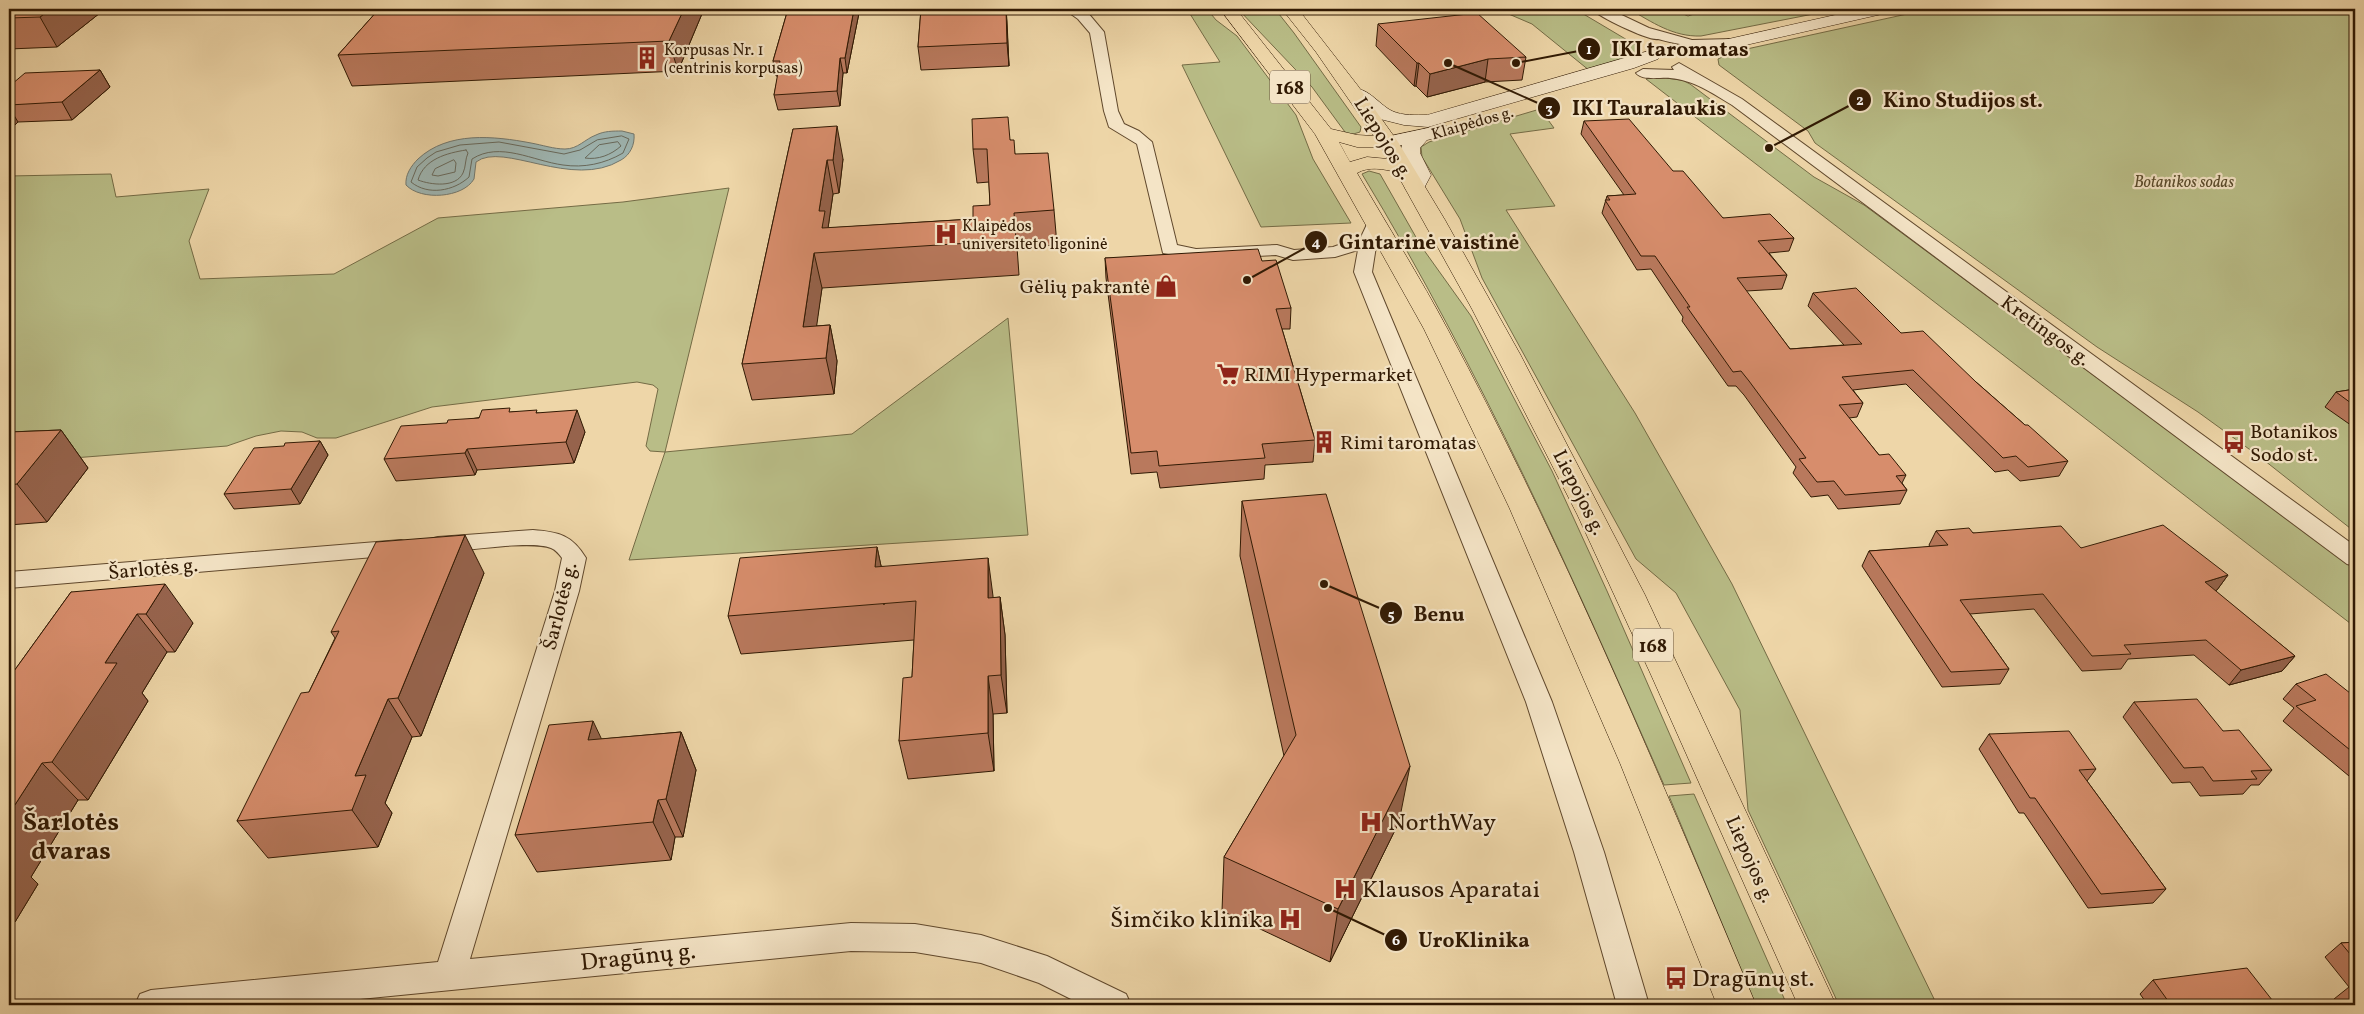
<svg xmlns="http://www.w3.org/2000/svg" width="2364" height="1014" viewBox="0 0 2364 1014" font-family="Vollkorn,serif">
<rect width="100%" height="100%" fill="#eed6a8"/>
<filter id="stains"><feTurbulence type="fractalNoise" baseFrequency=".004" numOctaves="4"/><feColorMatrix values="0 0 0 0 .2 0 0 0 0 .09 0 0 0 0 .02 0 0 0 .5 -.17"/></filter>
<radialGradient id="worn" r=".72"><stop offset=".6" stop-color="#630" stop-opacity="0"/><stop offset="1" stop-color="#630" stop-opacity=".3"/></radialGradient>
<g fill="#b9bd87" stroke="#746b45">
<path d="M1187 9H1207L1216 20 1237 36 1296 115 1313 159 1351 223 1261 227 1182 65 1220 62Z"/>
<path d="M1238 9H1275L1294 33 1361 127 1360 132 1350 135 1345 132 1312 87Z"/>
<path d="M1497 9H1575L1639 47 1642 51 1638 55 1590 71 1532 24Z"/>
<path d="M1629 9H1671L1688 16 1710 9H1839L1701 36C1673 37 1652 22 1629 9Z"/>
<path d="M1930 9H2355V532L2260 457 2198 412 2097 347 1815 143 1808 131 1719 65 1718 59 1733 52Z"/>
<path d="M1657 77 1682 80 1690 84 1814 177 1864 205 2355 569V627L1646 79Z"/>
<path d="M1540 109 1554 128 1510 134 1555 206 1506 210 1635 413 1732 584 1937 1005H1839L1748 810 1740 710 1676 593 1636 559 1482 278 1460 219 1422 157 1421 147 1429 142Z"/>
<path d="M1369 171 1380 174 1421 246 1471 316 1552 471 1607 591 1691 783 1664 785C1573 577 1480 369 1362 174Z"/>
<path d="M111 174 116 197 209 189 189 241 200 279 334 274 438 218 623 202 729 188 665 452 852 434 1008 318 1028 535 629 560 665 452 650 451 646 446 658 389 653 385 637 382 432 407 336 438H317L302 432 281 431 256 436 227 446 9 463V176Z"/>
<path d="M1694 794 1787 1005H1756L1669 796Z"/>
</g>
<path fill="#9eb6b3" stroke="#72776d" d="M622 131 634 134C635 145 630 155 621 160 572 190 503 141 476 162L474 179C463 198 421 201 406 185 405 175 411 166 418 159 448 131 494 136 531 143 542 145 554 149 565 149 578 149 585 139 596 135 604 131 613 131 622 131Z"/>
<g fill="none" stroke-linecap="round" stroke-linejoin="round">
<g stroke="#67685b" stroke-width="1">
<path d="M622 136 629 139 623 153C604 164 584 168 563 165 533 161 500 141 472 159L469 177C454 191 428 196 411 182L417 167 427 158 436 152 460 145 499 142 564 154 580 150 597 140Z"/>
<path d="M618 142 621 146C611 155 598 160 585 158L599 145Z"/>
<path d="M466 150 468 153C465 159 466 167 463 173 456 188 431 185 418 180 424 159 447 153 466 150Z"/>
<path d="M454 160 456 163 455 172 438 176 432 175 435 169Z"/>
</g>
<defs>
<g id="street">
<path d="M1064 9H1079L1088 13 1104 32 1118 111 1124 124 1139 131 1152 142 1177 245 1196 249 1277 245 1294 250 1333 247 1361 237 1370 218H1382L1385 222 1377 240 1372 272 1552 702 1604 852 1649 1005H1617L1574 852 1526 702 1354 272 1358 250 1335 257 1293 260 1276 255 1196 259 1163 253 1137 144 1109 127 1104 111 1090 33 1078 19Z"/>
<path d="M1592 9H1609L1649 28 1692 40 1732 39 1739 43C1728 56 1673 43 1658 39 1649 41 1599 17 1592 9Z"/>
<path d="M1679 63 1742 99 2355 546V566L2347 564 1732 105C1712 93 1694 80 1670 78 1661 77 1642 81 1636 73L1643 69 1674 70 1672 67Z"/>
<path d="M533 530C559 532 572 535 586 558L579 591 470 959 851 923 915 924 981 935 1047 956 1126 994 1131 1005H1083L1039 983 981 963 915 952 851 951 299 1005H135L140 994 151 990 438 962 555 591 562 558C559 554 556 550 551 548 530 540 463 551 438 553L430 551 426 545 430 539 438 537Z"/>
<path d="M401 540 409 542 413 548 409 554 9 588V572Z"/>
</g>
<g id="secondary">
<path d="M1862 9H1890L1888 12 1882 14 1715 52 1684 55 1678 54 1676 50 1678 46 1715 42Z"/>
<path d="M1652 50 1658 51 1660 55 1658 59 1634 68 1428 127 1404 125 1380 119 1346 93 1349 89C1367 85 1378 104 1392 111 1403 116 1416 115 1427 115Z"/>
<path d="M1442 125 1449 127 1451 131 1449 135 1427 140 1420 148V153L1431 175 1422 192 1415 194 1408 192 1405 188 1411 175 1400 153 1402 145 1388 148 1381 146 1378 142 1381 138Z"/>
</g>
<path id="primary" d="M1220 9H1236L1331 129 1357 135 1374 136 1316 52 1282 9H1298L1358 86 1398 142 1445 220 1520 354 1645 595 1836 1005H1798L1652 677 1577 514 1472 309 1396 172C1383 169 1369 166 1357 173 1387 225 1420 277 1448 330 1565 548 1660 777 1756 1005H1717L1620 763 1509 507 1424 329 1315 134ZM1339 142 1357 147H1381L1388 159 1367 157 1350 162Z"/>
</defs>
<use href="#street" stroke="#60482c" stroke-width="2"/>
<use href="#secondary" stroke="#301903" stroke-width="1"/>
<use href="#primary" stroke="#301903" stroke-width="1"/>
<use href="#street" fill="#f4e4c6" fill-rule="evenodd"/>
<use href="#secondary" fill="#f4e4c6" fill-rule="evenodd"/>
<use href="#primary" fill="#eed6a8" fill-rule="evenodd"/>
</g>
<g fill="#b9795d" stroke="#301903">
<path d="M9 9H105L57 47 9 49Z"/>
<path d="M379 9H704L678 71 352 86 338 55Z"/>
<path d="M788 9H858L859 13 847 73H843L840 106 778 110 774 95 778 76H776L773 61Z"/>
<path d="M921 9H1006L1009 66 921 70 918 47Z"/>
<path d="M1378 24 1526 57 1522 80 1485 82 1427 97 1416 86H1414L1376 46Z"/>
<path d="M100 70 110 87 72 120 18 122 12 128H9V84Z"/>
<path d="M1584 121 1673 171 1723 218 1794 238 1789 251 1769 253 1787 275 1782 289 1746 291 1790 349 1844 345 1808 306 1813 293 1901 333 1976 382 2025 425 2068 461 2059 476 2020 481 2008 470 1995 472 1906 384 1853 390 1863 403 1857 417 1849 418 1879 455 1906 475 1902 483 1907 490 1900 504 1838 509 1828 495 1811 497 1793 473 1796 467 1744 395 1736 386H1728L1682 321 1683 317 1651 269 1637 270 1602 213 1607 196 1624 195 1581 134Z"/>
<path d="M793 129 843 159 839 193 833 194 828 228 973 219 990 205 989 182 977 183 973 149 1011 140 1015 154 1054 210 1057 245 1017 247 1019 275 822 288 816 326 830 325 837 361 834 394 752 400 742 364Z"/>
<path d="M1105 258 1262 261 1291 308 1290 329H1282L1315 440 1313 462 1265 465 1264 479 1160 488 1157 472 1131 474 1106 278Z"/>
<path d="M2355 389V428L2325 407 2336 392Z"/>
<path d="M512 412 539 413 585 432 574 463 477 470 475 475 396 481 384 459 447 423Z"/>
<path d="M61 430 88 468 47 522 9 525V432Z"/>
<path d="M320 441 328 455 300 504 234 509 224 494 284 446Z"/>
<path d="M1242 501 1399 822 1330 962 1222 911 1224 857 1284 756 1240 556Z"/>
<path d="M1936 531 1973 533 2081 548 2228 575 2217 590 2215 591 2295 656 2282 671 2229 685 2194 655 2128 659 2121 669 2082 671 2034 609 1970 614 2009 669 2000 684 1942 687 1862 566 1869 551 1930 547 1929 545Z"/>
<path d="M877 547 881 566 993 598 1000 597 1005 635 1007 713 993 714 994 771 908 779 899 741 912 677 914 640 741 654 728 616Z"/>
<path d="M484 573 421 736 412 737 385 803 392 813 378 847 268 858 237 821 309 692 335 638 331 632Z"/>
<path d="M71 592 193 623 175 652H167L142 693 148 701 88 800H78L31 877 38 884 15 922H9V678Z"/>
<path d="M2296 684 2355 697V781L2283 721 2294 708 2283 699Z"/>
<path d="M2134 702 2223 731 2272 770 2259 785H2251L2243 794 2200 796 2190 782 2172 783 2123 717Z"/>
<path d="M681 732 696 770 683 837H675L671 860 537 872 515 835 602 739Z"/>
<path d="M1989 734 2096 769 2087 781 2166 889 2153 903 2088 908 2024 813H2019L1979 749Z"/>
<path d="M2355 942V1005H2339L2334 999 2349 987 2325 957 2341 943Z"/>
<path d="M2153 980 2276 1005H2148L2140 994Z"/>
</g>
<g fill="#96634c" stroke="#301903">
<path d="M51 9H105L57 47 40 17Z"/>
<path d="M684 9H704L678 71 669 41Z"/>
<path d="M854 9H858L859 13 847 73 845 58Z"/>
<path d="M1006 9 1007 21 1009 66 1007 43Z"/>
<path d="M840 58 843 73 840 106 837 91Z"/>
<path d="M1488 59 1485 82 1427 97 1430 74Z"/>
<path d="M1417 63H1419L1416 86H1414Z"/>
<path d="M100 70 110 87 72 120 62 102Z"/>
<path d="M9 107 18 122 12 128 9 123Z"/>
<path d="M837 126 843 159 839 193 833 160Z"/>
<path d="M827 160 833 194 828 228 827 252 819 211Z"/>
<path d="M814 253 822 288 812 359 803 327Z"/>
<path d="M830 325 837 361 834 394 826 358Z"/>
<path d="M577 410 585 432 574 463 566 442Z"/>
<path d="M61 430 88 468 47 522 17 484Z"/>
<path d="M320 441 328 455 300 504 291 489Z"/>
<path d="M467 449 477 470 475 475 465 453Z"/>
<path d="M465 535 484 573 421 736 398 698Z"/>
<path d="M877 547 885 585 884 605 875 567Z"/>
<path d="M988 558 993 596 994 636 988 598Z"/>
<path d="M2228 575 2217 590 2194 597 2205 582Z"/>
<path d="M165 584 193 623 175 652 146 614Z"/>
<path d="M1000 597 1005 635 1007 713 1001 675Z"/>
<path d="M137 614 167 652 142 693 148 701 88 800 52 762 105 663Z"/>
<path d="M2295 656 2282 671 2229 685 2241 670Z"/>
<path d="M988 676 993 714 994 771 988 733Z"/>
<path d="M388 699 412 737 385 803 392 813 378 847 352 810 355 776Z"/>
<path d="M593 721 611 759 588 740Z"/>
<path d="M681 732 696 770 683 837 666 799Z"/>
<path d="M42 763 78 800 31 877 38 884 15 922 9 916V814Z"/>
<path d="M1410 766 1399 822 1330 962 1338 909Z"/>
<path d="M658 800 675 837 671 860 653 822Z"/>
</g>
<g fill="#d78d6c" stroke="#301903">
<path d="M9 9H51L40 17 9 18Z"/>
<path d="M379 9H684L669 41 338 55Z"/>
<path d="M788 9H854L845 58H840L837 91 774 95 780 61H773Z"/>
<path d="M921 9H1006L1007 43 918 47Z"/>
<path d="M1477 13 1526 57 1488 59 1430 74 1419 63H1417L1378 24Z"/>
<path d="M100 70 62 102 9 105V84H12L25 73Z"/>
<path d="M1008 117 1010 140H1014L1015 154 1048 153 1054 210 1014 213 1016 240 814 253 803 327 830 325 826 358 742 364 793 129 837 126 833 160H827L819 211H825L822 228 973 219V206L990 205 987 149H973L972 119Z"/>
<path d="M1629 119 1673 171H1683L1723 218 1770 214 1794 238 1758 241 1787 275 1737 278 1790 349 1862 344 1813 293 1856 288 1901 333 1923 331 1976 382 2025 425H2028L2068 461 2028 467 2016 456 2003 458 1913 370 1842 377 1863 403 1839 405 1879 455 1889 454 1906 475 1896 476 1907 490 1845 495 1834 481 1817 482 1799 459 1806 458 1749 381 1741 371 1733 372 1687 307H1690L1655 256H1641L1605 200H1610L1607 196 1636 194 1584 121Z"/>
<path d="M1258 249 1262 261 1276 260 1291 308 1276 309 1315 440 1262 444 1265 458 1159 466 1157 451 1131 453 1105 258Z"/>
<path d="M2355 389V406L2336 392Z"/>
<path d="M510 408 509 412 537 410 536 413 577 410 566 442 467 449 465 453 384 459 401 426 447 423 448 420 479 418 482 410Z"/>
<path d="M61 430 17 484 9 485V432Z"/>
<path d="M320 441 291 489 224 494 254 448 284 446 285 443Z"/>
<path d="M1326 494 1410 766 1338 909 1224 857 1296 735 1242 501Z"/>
<path d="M2163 525 2228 575 2205 582 2295 656 2241 670 2206 640 2124 645 2131 654 2092 656 2043 594 1960 600 2009 669 1951 672 1869 551 1948 545 1936 531 1969 528 1973 533 2061 526 2081 548Z"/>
<path d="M465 535 398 698 388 699 355 776 366 775 352 810 237 821 301 693 309 692 339 631 331 632 376 542Z"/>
<path d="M877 547 875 567 988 558V598L1000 597 1001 675 988 676V733L899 741 903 678 912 677 916 601 728 616 740 558Z"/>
<path d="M165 584 146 614H137L105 663H117L52 762 42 763 9 814V678L71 592Z"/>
<path d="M2326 674 2355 697V754L2296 706 2316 700 2296 684Z"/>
<path d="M2197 699 2223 731 2239 730 2272 770 2251 771 2257 779 2213 781 2203 767 2184 768 2134 702Z"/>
<path d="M593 721 588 740 681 732 666 799 658 800 653 822 515 835 549 725Z"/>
<path d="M2069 731 2096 769 2079 770 2166 889 2101 894 2035 798H2030L1989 734Z"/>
<path d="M2355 942V960L2341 943Z"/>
<path d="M2247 968 2276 1005H2171L2153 980Z"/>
<path d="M2351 985H2355V991Z"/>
</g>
<defs>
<symbol id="building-bare" viewBox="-9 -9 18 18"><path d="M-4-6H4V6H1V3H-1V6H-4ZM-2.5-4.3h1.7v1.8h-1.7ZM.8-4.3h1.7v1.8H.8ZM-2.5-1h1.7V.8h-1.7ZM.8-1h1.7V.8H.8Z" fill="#8f2418" stroke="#f4e4c6" stroke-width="2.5" paint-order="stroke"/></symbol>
<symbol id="hospital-bare" viewBox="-9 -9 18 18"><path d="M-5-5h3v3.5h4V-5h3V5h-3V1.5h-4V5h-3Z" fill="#8f2418" stroke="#f4e4c6" stroke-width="2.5" paint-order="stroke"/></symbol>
<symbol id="shop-bare" viewBox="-9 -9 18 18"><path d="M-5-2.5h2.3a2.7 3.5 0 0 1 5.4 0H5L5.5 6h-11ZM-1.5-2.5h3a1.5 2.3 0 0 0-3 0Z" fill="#8f2418" stroke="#f4e4c6" stroke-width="2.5" paint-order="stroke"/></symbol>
<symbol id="supermarket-bare" viewBox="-9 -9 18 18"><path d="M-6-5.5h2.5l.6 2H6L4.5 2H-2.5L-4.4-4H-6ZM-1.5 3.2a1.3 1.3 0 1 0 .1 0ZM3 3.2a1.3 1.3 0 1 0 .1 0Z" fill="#8f2418" stroke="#f4e4c6" stroke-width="2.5" paint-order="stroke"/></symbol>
<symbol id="bus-bare" viewBox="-9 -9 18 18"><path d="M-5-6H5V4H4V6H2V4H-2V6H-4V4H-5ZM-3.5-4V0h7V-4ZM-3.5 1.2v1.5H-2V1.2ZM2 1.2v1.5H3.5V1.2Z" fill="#8f2418" stroke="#f4e4c6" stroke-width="2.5" paint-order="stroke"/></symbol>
</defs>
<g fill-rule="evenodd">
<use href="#building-bare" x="631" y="42" width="32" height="32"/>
<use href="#hospital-bare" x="930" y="218" width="32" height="32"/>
<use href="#shop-bare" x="1150" y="270" width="32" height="32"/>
<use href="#supermarket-bare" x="1212" y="358" width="32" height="32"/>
<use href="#building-bare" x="1308" y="426" width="32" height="32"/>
<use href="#bus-bare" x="2218" y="426" width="32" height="32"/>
<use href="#hospital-bare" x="1355" y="806" width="32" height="32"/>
<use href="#hospital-bare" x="1329" y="873" width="32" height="32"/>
<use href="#hospital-bare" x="1274" y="903" width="32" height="32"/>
<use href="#bus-bare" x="1660" y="962" width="32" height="32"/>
</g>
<g text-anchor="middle" stroke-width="4.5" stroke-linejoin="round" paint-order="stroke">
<g font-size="16" fill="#301903" stroke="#f4e4c6" text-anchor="start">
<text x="664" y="55">Korpusas Nr. 1<tspan x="664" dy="18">(centrinis korpusas)</tspan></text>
<text x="962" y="231">Klaipėdos<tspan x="962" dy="18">universiteto ligoninė</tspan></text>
</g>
<g font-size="16" fill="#301903" stroke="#f4e4c6">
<text transform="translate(1472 122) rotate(-16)" y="6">Klaipėdos g.</text>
</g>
<g font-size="16" font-style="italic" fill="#594a2b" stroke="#f4e4c6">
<text x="2184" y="187">Botanikos sodas</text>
</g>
<g fill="#f4e4c6" stroke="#6b563e" stroke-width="1">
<rect x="1270" y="70.5" width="40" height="33" rx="4"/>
<rect x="1633" y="628.5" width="40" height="33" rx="4"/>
</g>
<g font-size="19" font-weight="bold" fill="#301903">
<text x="1290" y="94">168</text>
<text x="1653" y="652">168</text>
</g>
<g font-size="20" fill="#301903" stroke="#f4e4c6">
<text transform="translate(1384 138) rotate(58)" y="7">Liepojos g.</text>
<text transform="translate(2046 330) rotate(36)" y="7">Kretingos g.</text>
<text transform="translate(1580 492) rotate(63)" y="7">Liepojos g.</text>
<text transform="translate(153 568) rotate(-5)" y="7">Šarlotės g.</text>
<text transform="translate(559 606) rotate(-76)" y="7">Šarlotės g.</text>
<text transform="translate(1751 859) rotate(66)" y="7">Liepojos g.</text>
</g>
<g font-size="20" fill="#301903" stroke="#f4e4c6" text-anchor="start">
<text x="1150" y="293" text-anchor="end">Gėlių pakrantė</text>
<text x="1244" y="381">RIMI Hypermarket</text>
<text x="2250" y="438">Botanikos<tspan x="2250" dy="23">Sodo st.</tspan></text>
<text x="1340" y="449">Rimi taromatas</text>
</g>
<g font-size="24" fill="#301903" stroke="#f4e4c6" text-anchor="start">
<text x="1388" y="830">NorthWay</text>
<text x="1362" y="897">Klausos Aparatai</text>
<text x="1274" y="927" text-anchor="end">Šimčiko klinika</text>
<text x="1692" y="986">Dragūnų st.</text>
</g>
<g font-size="24" fill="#301903" stroke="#f4e4c6">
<text transform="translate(638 956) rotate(-6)" y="8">Dragūnų g.</text>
</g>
<g font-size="25" font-weight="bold" fill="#301903" stroke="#f4e4c6">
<text x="71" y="830">Šarlotės<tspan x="71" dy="29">dvaras</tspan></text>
</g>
</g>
<path fill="none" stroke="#301903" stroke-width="2" d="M1516 63L1589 49M1769 148L1860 100M1448 63L1549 108M1247 280L1316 242M1324 584L1391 613M1328 908L1396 940"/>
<g fill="#301903" stroke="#f4e4c6" stroke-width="2">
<circle cx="1516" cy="63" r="5"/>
<circle cx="1769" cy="148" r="5"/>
<circle cx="1448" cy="63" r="5"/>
<circle cx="1247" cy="280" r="5"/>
<circle cx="1324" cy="584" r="5"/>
<circle cx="1328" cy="908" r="5"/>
<circle cx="1589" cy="49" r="12"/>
<circle cx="1860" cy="100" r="12"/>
<circle cx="1549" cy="108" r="12"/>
<circle cx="1316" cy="242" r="12"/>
<circle cx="1391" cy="613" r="12"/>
<circle cx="1396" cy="940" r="12"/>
</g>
<g font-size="15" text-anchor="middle" font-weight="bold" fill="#fff">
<text x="1589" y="54">1</text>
<text x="1860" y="105">2</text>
<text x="1549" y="113">3</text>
<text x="1316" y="247">4</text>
<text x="1391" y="619">5</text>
<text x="1396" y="945">6</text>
</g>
<g font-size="21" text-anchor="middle" font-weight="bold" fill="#301903" stroke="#f4e4c6" stroke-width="4.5" stroke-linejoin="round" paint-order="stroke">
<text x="1680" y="56">IKI taromatas</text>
<text x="1963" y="107">Kino Studijos st.</text>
<text x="1649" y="115">IKI Tauralaukis</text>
<text x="1429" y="249">Gintarinė vaistinė</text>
<text x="1439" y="621">Benu</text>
<text x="1474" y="947">UroKlinika</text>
</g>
<rect width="2364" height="1014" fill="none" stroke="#eed6a8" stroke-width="30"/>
<rect x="10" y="10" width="2344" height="994" fill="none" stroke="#301903" stroke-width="2.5"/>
<rect x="15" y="15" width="2334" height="984" fill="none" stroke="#301903"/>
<rect width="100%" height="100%" filter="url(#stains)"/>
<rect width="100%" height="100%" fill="url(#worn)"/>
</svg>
